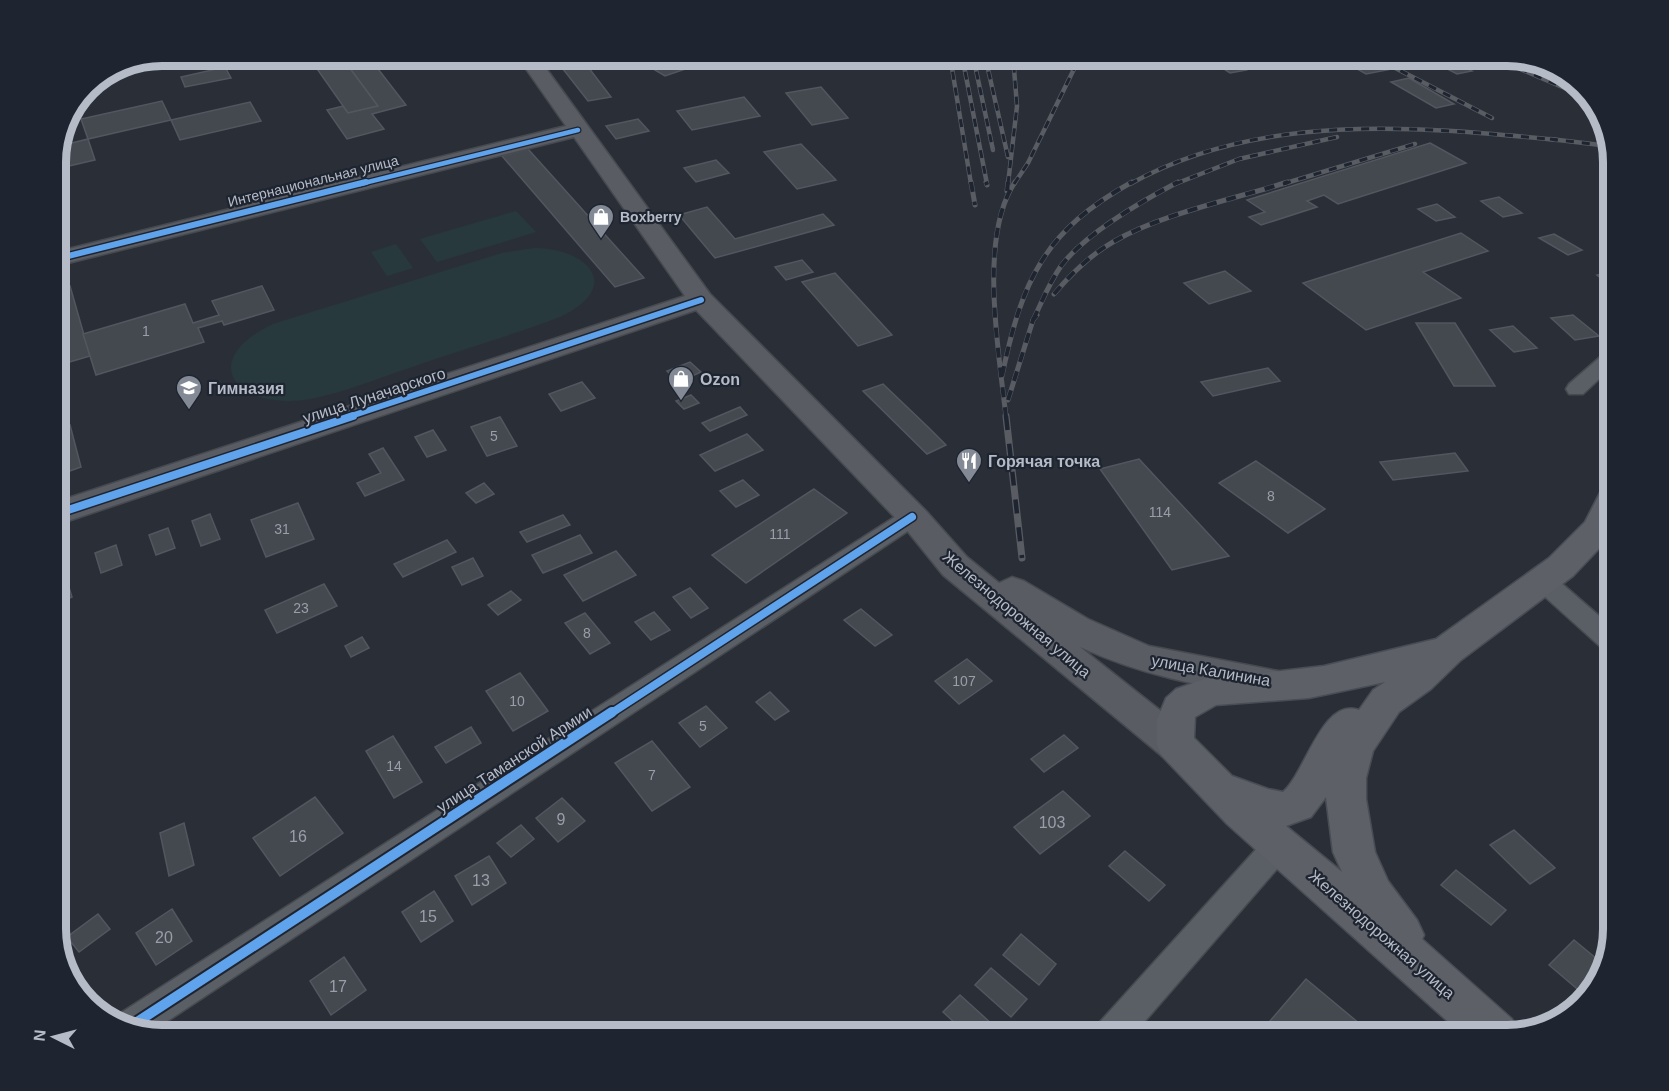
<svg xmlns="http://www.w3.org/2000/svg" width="1669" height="1091" viewBox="0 0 1669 1091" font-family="Helvetica,sans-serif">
<rect width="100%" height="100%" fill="#2a2f37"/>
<g fill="#27393c">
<path d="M516 211 536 232 437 262 420 239Z"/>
<path d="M396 244 413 268 387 276 371 252Z"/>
<path d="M535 248C588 249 623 286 562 316 514 335 463 349 415 366 381 377 346 392 310 399 240 411 193 363 273 324L502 253Z"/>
</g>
<g fill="#44494f" stroke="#52575f" stroke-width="1.5">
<path d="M308 56H341L378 106 348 113Z"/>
<path d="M341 56H368L406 105 372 114 384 129 347 139 327 110 343 106 348 113 378 106Z"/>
<path d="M553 56H581L582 58 558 62Z"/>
<path d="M631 56H676L694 66 665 76Z"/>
<path d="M756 56H803L805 60 759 64Z"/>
<path d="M1364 56 1387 70 1366 74 1343 61Z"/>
<path d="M1422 56H1443L1472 71 1457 74Z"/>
<path d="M582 59 611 97 588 101 559 64Z"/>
<path d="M1232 61 1246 70 1230 73 1216 64Z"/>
<path d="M225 67 231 78 185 87 181 77Z"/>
<path d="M1409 78 1454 104 1436 108 1391 82Z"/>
<path d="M821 87 848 118 812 125 786 93Z"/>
<path d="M744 97 760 116 692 130 677 111Z"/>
<path d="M162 101 171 120 88 139 81 119Z"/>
<path d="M250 102 261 121 180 140 171 120Z"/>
<path d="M638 119 649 131 616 139 606 126Z"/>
<path d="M88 139 95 160 56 169V155L60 146Z"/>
<path d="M1430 143 1466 163 1338 204 1324 195 1307 201 1317 207 1261 225 1249 217 1265 212 1247 200Z"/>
<path d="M801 144 836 180 797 189 764 152Z"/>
<path d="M528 149 644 278 615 287 502 156Z"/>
<path d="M716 160 729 173 696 182 684 168Z"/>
<path d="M1499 197 1522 213 1503 217 1481 201Z"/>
<path d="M1437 204 1455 217 1436 221 1418 209Z"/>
<path d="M707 207 735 239 823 214 834 225 715 258 679 215Z"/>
<path d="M1461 233 1488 251 1423 272 1461 298 1366 330 1303 283Z"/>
<path d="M1554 234 1582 250 1568 255 1539 238Z"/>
<path d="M802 260 813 272 786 280 775 267Z"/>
<path d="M1225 271 1251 291 1209 304 1184 283Z"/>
<path d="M1613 271V288L1597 275Z"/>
<path d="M835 273 892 335 858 346 802 282Z"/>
<path d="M70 286 90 356 56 366V290Z"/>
<path d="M262 286 274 310 224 325 222 321 198 328 204 342 96 375 83 334 185 304 193 323 219 315 212 301Z"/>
<path d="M1573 315 1599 336 1575 340 1551 318Z"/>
<path d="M1416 323H1455L1495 386H1454Z"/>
<path d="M1513 326 1537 348 1514 352 1490 330Z"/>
<path d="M690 362 701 372 678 382 667 371Z"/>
<path d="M1268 368 1280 381 1213 396 1201 382Z"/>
<path d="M582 382 595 398 561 411 549 394Z"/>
<path d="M883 384 928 427 946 445 927 454 863 391Z"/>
<path d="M691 395 699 403 684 409 676 401Z"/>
<path d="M740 407 747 415 710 431 702 423Z"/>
<path d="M500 417 517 446 487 456 471 427Z"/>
<path d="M70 425 81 467 56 476V430Z"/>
<path d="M433 430 446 450 427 457 415 437Z"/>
<path d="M747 434 763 450 715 471 700 455Z"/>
<path d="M383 448 404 480 365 496 357 483 381 473 369 454Z"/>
<path d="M1455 453 1468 471 1393 480 1380 462Z"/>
<path d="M1139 459 1229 556 1172 570 1100 469Z"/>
<path d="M1256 461 1325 509 1288 533 1219 483Z"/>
<path d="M743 480 759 495 736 507 720 491Z"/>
<path d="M484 483 494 494 476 503 466 493Z"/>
<path d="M814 489 847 513 746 583 712 555Z"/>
<path d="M298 503 314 539 266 557 251 520Z"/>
<path d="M210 514 220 539 201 546 192 521Z"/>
<path d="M563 515 570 525 527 542 520 532Z"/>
<path d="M168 528 175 548 156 555 149 535Z"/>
<path d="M580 535 592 553 543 573 532 555Z"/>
<path d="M447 540 456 552 403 577 394 564Z"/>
<path d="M116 545 122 565 101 573 95 553Z"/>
<path d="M616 551 636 575 583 601 564 575Z"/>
<path d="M473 558 483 576 462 585 452 567Z"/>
<path d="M63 568 72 597 56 604V570Z"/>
<path d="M324 584 337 606 277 633 265 610Z"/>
<path d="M690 588 708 608 691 618 673 597Z"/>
<path d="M511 591 521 600 498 615 488 605Z"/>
<path d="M861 609 892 635 875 646 844 620Z"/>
<path d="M654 612 670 630 651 640 635 622Z"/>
<path d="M585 613 610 643 590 654 565 623Z"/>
<path d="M362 637 369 648 351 657 345 646Z"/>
<path d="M967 659 992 681 959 704 935 681Z"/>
<path d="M520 673 548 711 513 731 486 691Z"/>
<path d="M770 692 789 711 775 720 756 702Z"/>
<path d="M706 706 727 728 700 747 679 723Z"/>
<path d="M471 727 481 743 446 763 435 747Z"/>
<path d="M1064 735 1078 748 1044 772 1031 759Z"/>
<path d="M393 736 422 782 394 798 366 751Z"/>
<path d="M652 741 690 787 652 811 615 763Z"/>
<path d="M1063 791 1090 816 1040 854 1014 827Z"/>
<path d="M315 797 343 833 280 876 253 838Z"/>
<path d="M562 798 585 821 558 842 536 818Z"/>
<path d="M184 823 194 865 169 876 160 833Z"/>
<path d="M521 825 534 839 511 857 497 843Z"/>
<path d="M1514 830 1555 868 1530 884 1490 845Z"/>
<path d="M1125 851 1165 885 1149 901 1109 866Z"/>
<path d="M489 856 506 883 472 905 455 876Z"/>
<path d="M1456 870 1506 910 1491 925 1441 885Z"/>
<path d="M434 891 453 921 421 942 402 912Z"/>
<path d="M172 909 192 941 156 965 136 933Z"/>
<path d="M98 914 110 929 79 952 67 937Z"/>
<path d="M1021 934 1056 964 1039 985 1003 955Z"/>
<path d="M1574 940 1603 964 1600 975 1582 993 1549 965Z"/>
<path d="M344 957 366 990 331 1015 310 981Z"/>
<path d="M991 968 1027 999 1011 1017 975 985Z"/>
<path d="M1306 979 1360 1024 1351 1035H1258Z"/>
<path d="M960 995 993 1025 983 1035H968L943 1012Z"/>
<path d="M924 1024 936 1035H913Z"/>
</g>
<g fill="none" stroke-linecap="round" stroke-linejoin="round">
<defs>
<g id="street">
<path d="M1613 350V366L1583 394H1569L1566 389 1569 384 1606 352Z"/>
<path d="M912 509 920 511 924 517 920 523 151 1032 116 1022 119 1014 904 511Z"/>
<path d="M1543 572 1552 575 1613 628V653L1604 650 1534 587 1531 581 1534 575Z"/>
<path d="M1279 832 1290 836 1294 845 1290 854 1133 1035H1094L1099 1023 1268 836Z"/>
</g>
<path id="secondary" d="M517 56H537L710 294 927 512 967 557 999 583 1012 577 1024 581 1088 619 1149 646 1278 671 1283 681 1278 691 1265 696C1200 686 1140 675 1080 647L1190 734 1195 745 1190 756 1176 761 1162 756 943 575 905 528 696 310 56 525V502L685 296 574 137 56 266V252L566 126Z"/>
<path id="primary" d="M1613 486V530L1610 537 1573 576 1461 660 1431 689 1399 712 1373 751 1366 778V799L1375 852 1388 881 1417 920 1424 935 1422 939 1512 1019 1518 1033 1507 1035H1463L1227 824 1162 756 1157 745V720L1166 698 1176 689 1216 675 1264 673 1324 666 1436 639 1549 558 1585 522 1602 489ZM1385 682 1373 690 1359 710C1322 697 1306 772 1283 792L1268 789 1232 776 1194 738 1195 717 1216 705 1309 698ZM1326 797 1333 852 1342 872 1286 826 1311 817Z"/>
</defs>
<use href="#street" stroke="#464a50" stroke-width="3"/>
<use href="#secondary" stroke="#464a50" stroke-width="3"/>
<use href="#primary" stroke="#484c54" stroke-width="3"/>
<use href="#street" fill="#5a5e65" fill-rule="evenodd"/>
<use href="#secondary" fill="#595c63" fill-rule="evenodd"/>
<use href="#primary" fill="#5d6066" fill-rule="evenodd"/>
<defs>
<g id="rail-far2">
<path d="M950 56 971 184"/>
<path d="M962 56 987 184"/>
<path d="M973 56 993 150"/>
<path d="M985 56 1008 157"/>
<path d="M1372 56 1492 118"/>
<path d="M1490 56 1590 99"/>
<path d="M1552 69 1571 78"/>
<path d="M1550 139 1609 146"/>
<path d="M1008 184 1017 106 1013 56"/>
<path d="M1014 184 1028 163 1074 69 1076 56"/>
<path d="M1130 184C1259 112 1415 126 1557 140"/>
<path d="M1175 184 1239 159 1337 137"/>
<path d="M1283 184 1415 144"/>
</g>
<g id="rail-far1">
<path d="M971 182 975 205"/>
<path d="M986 182 987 185"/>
<path d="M1007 191 1008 182"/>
<path d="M1054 294C1071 274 1090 255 1113 242 1161 214 1234 199 1288 182"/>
<path d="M1033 320C1042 302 1049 283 1061 266 1085 234 1142 201 1178 182"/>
<path d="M1002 376C1022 280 1044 231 1132 182"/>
<path d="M1008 400 1033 320 1037 315"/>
<path d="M1006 417C999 353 978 237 1015 182"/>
</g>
<path id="rail" d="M1006 416 1022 558"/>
</defs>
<use href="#rail-far2" stroke="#595c62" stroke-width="4.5"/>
<use href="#rail-far1" stroke="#595c62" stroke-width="5"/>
<use href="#rail" stroke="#595c62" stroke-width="7"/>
<use href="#rail-far2" stroke="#1e2531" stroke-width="3" stroke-dasharray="8" stroke-linecap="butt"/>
<use href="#rail-far1" stroke="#1e2531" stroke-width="4" stroke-dasharray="10" stroke-linecap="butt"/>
<use href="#rail" stroke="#1e2531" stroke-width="4.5" stroke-dasharray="14" stroke-linecap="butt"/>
<defs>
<path id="cycleway-far3" d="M360 184 578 130"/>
<g id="cycleway-far2">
<path d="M56 259 366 182"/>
<path d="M348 417 701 300"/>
</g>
<g id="cycleway-far1">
<path d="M56 514 353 416"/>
<path d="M610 714 912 517"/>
</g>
<path id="cycleway" d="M131 1026 612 712"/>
</defs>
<use href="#cycleway-far3" stroke="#1e2531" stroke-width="7"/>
<use href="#cycleway-far2" stroke="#1e2531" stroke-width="9"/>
<use href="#cycleway-far1" stroke="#1e2531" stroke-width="11"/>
<use href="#cycleway" stroke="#1e2531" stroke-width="14"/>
<use href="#cycleway-far3" stroke="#60a3ed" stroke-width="4.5"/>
<use href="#cycleway-far2" stroke="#60a3ed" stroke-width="6"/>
<use href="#cycleway-far1" stroke="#60a3ed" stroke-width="8"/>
<use href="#cycleway" stroke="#60a3ed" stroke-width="10"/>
</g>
<defs>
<symbol id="shop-pin" viewBox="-11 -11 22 30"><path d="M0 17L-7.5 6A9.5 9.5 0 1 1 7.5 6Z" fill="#848a95" stroke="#1e2531"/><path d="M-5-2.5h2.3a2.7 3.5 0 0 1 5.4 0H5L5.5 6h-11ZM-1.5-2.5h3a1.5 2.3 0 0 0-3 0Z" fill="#fff"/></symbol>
<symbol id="school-pin" viewBox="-11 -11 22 30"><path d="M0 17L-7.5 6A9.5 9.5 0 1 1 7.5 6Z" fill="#848a95" stroke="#1e2531"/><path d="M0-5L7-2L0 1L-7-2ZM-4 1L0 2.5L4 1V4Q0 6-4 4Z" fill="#fff"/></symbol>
<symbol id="restaurant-pin" viewBox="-11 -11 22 30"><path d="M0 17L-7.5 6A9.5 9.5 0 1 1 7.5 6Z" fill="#848a95" stroke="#1e2531"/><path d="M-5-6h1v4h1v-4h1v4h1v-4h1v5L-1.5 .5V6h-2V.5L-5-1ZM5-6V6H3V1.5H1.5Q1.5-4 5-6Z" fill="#fff"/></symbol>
</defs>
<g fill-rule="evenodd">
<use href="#shop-pin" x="586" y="202" width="30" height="40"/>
<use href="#shop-pin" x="666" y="364" width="30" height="40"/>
<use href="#school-pin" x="174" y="373" width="30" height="40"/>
<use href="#restaurant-pin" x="954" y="446" width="30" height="40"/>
</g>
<g text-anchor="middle" stroke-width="4.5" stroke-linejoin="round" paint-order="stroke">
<g font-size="14" fill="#b5bbc7" stroke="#1e2531">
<text transform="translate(313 181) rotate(-14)" y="5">Интернациональная улица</text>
</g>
<g font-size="14" font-weight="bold" fill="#b5bbc7" stroke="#1e2531" text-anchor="start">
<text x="620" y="222">Boxberry</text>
</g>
<g font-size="14" fill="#999ea9">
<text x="146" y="336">1</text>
<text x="494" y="441">5</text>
<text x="1271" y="501">8</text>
<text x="1160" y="517">114</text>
<text x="282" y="534">31</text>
<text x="780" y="539">111</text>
<text x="301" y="613">23</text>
<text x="587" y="638">8</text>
<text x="964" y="686">107</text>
<text x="517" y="706">10</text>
<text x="703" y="731">5</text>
<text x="394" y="771">14</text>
<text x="652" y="780">7</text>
</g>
<g font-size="16" font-weight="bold" fill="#b5bbc7" stroke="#1e2531" text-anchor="start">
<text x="700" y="385">Ozon</text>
<text x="208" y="394">Гимназия</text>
<text x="988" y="467">Горячая точка</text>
</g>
<g font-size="16" fill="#b5bbc7" stroke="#1e2531">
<text transform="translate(374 395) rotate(-18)" y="6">улица Луначарского</text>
<text transform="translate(1017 614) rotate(40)" y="6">Железнодорожная улица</text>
<text transform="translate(1211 670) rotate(10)" y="6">улица Калинина</text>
<text transform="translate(514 759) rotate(-33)" y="6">улица Таманской Армии</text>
<text transform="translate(1382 934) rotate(41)" y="6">Железнодорожная улица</text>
</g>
<g font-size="16" fill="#999ea9">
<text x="561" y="825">9</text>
<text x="1052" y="828">103</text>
<text x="298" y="842">16</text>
<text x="481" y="886">13</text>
<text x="428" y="922">15</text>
<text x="164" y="943">20</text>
<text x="338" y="992">17</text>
</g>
</g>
<path d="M0 0H1669V1091H0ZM162 66H1507A96 96 0 0 1 1603 162V929A96 96 0 0 1 1507 1025H162A96 96 0 0 1 66 929V162A96 96 0 0 1 162 66Z" fill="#1e2531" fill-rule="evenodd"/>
<path fill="none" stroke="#b5bbc7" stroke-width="8" d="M162 66H1507A96 96 0 0 1 1603 162V929A96 96 0 0 1 1507 1025H162A96 96 0 0 1 66 929V162A96 96 0 0 1 162 66Z"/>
<g transform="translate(54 1037) rotate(276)" stroke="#1e2531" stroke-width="4.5" paint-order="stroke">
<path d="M0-4.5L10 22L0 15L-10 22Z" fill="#b5bbc7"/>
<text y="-9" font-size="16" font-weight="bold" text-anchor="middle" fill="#b5bbc7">N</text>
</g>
</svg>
